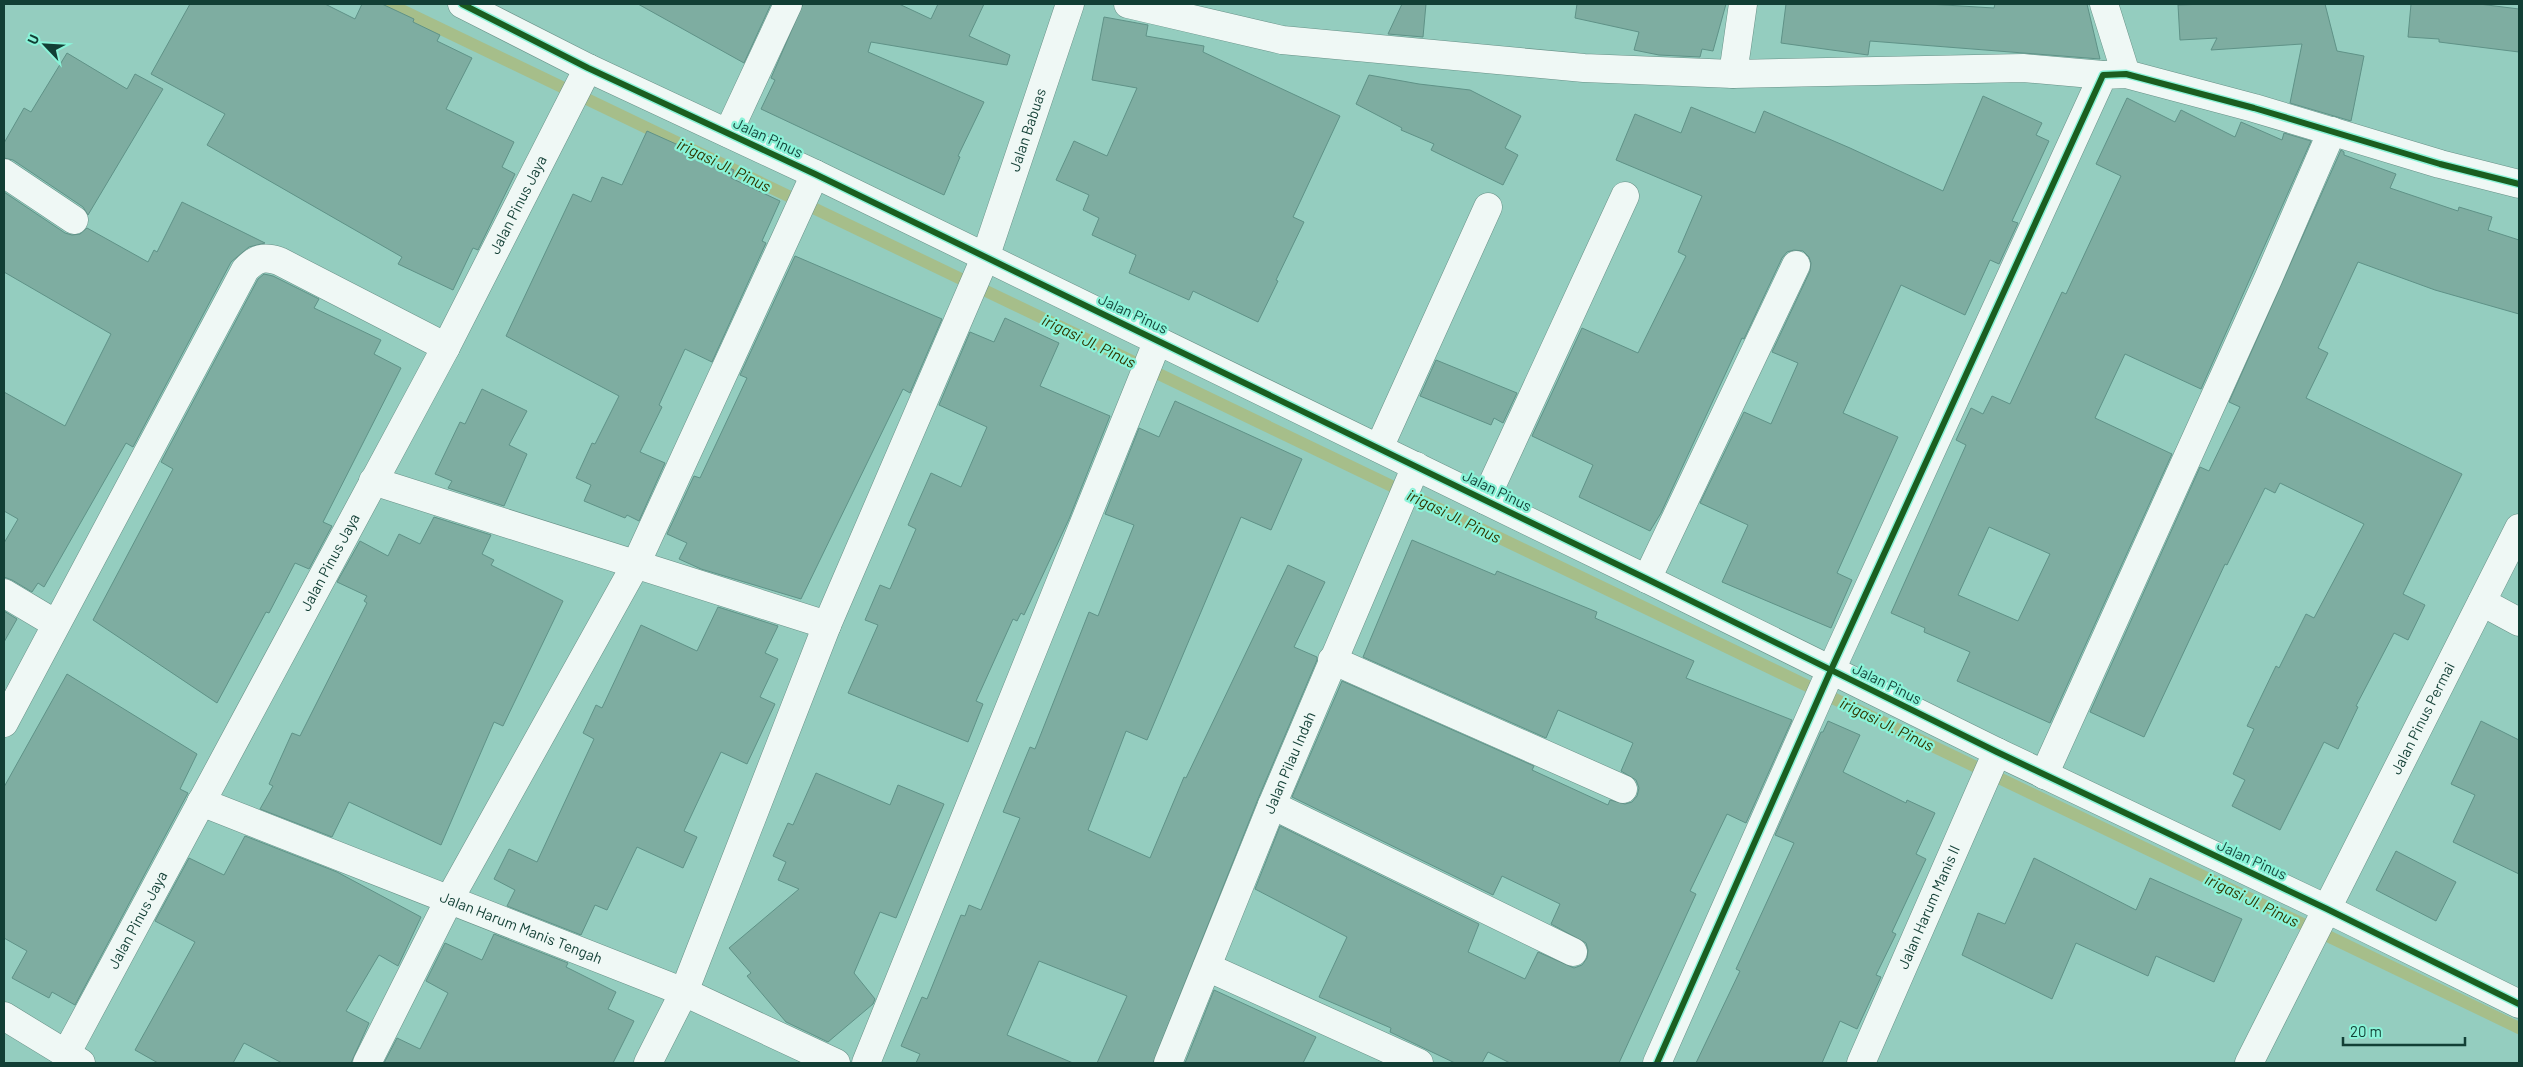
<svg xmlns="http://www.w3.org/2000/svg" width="2523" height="1067" viewBox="0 0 2523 1067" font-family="Barlow,sans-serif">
<rect width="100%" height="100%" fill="#94cdbf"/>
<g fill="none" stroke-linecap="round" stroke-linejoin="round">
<path stroke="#a6be8a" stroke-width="12" d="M389 4 2519 1028"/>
</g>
<g fill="#7eada1" stroke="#5f9287" fill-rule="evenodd">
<path d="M190 4H325L355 19 362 4H382L414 19 413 22 440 35 437 41 472 58 446 109 514 142 502 167 515 174 478 250 473 248 453 290 398 264 402 257 207 145 225 114 151 74Z"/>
<path d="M638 4H771L744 63Z"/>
<path d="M803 4H899L931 19 938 4H984L969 36 1010 55 1007 65 871 42 868 52 984 102 958 156 960 157 944 195 761 109 775 80 771 78Z"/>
<path d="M1402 4H1426L1423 37 1388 34Z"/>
<path d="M1577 4H1726L1713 51 1702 49 1700 57 1659 55 1634 50 1639 32 1575 18Z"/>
<path d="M1786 4H1928L1994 8 1995 4H2087L2100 59 1870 41 1868 55 1781 43Z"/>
<path d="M2206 4H2325L2337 51 2364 56 2351 121 2290 103 2302 44 2211 50 2217 38 2180 40 2178 5Z"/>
<path d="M2411 4H2479L2519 9V52L2439 42V39L2408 37Z"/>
<path d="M1104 17 1148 25 1146 36 1204 46 1203 52 1340 116 1293 217 1304 222 1276 280 1278 281 1258 322 1193 291 1189 300 1129 273 1136 255 1092 235 1099 218 1083 210 1089 195 1056 180 1074 141 1107 156 1137 88 1092 80Z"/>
<path d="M67 53 127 89 135 74 163 89 88 215 83 207 13 160 4 158V143L24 108 31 112Z"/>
<path d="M1369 75 1419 84 1470 90 1521 116 1505 148 1518 155 1503 185 1431 150 1434 144 1401 130 1402 128 1356 104Z"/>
<path d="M1983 96 2042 123 2036 135 2049 141 2012 221 2018 223 1999 264 1990 260 1965 315 1901 285 1843 413 1898 437 1837 573 1852 580 1831 628 1722 582 1748 525 1700 503 1744 412 1771 424 1798 363 1772 352 1810 271 1811 263 1809 257 1803 251 1794 250 1787 252 1782 258 1744 339 1742 338 1661 513 1650 531 1579 497 1593 465 1532 436 1582 328 1638 353 1686 256 1678 252 1702 196 1616 160 1635 114 1681 133 1691 107 1755 133 1764 111 1850 148 1943 191Z"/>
<path d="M2127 98 2175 122 2181 110 2235 137 2241 122 2282 140 2284 133 2311 141 2201 389 2125 354 2095 418 2172 454 2050 723 1957 681 1970 652 1924 632 1925 628 1891 613 1966 445 1956 440 1971 408 1983 414 1992 396 2010 404 2062 292 2066 294 2121 176 2096 164ZM1989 527 2050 554 2018 621 1958 595Z"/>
<path d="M647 131 734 170 731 178 780 201 762 241 766 243 712 362 685 349 659 405 662 407 640 452 665 463 639 521 627 515 625 518 584 501 591 485 576 478 592 443 595 444 619 396 506 336 573 194 591 202 602 177 622 185Z"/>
<path d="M2341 150 2344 152V155L2396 174 2390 188 2458 211 2459 207 2492 217 2488 230 2519 240V314L2435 290 2358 262 2318 348 2328 353 2306 398 2462 474 2403 594 2425 605 2408 640 2394 633 2356 706 2358 707 2338 749 2324 742 2280 830 2232 806 2245 780 2233 774 2254 729 2247 726 2276 666 2279 668 2306 614 2314 618 2364 524 2280 483 2275 493 2265 488 2227 565 2225 564 2144 737 2090 712 2200 467 2209 471 2240 407 2229 402Z"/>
<path d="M4 192 65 233 72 235 80 234 87 228 148 262 154 250 157 252 182 202 265 243 249 247 231 262 133 447 126 443 44 587 38 583 32 592 12 580 4 577V543L18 519 4 511V392L65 426 111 334 4 272Z"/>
<path d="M795 256 942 319 910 393 903 389 801 599 701 569 679 559 687 543 667 534 694 476 700 478 747 378 740 375Z"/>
<path d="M264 274 273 276 319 299 314 308 381 340 374 354 401 368 323 522 332 526 309 569 295 563 269 613 266 612 217 703 93 620 173 469 161 462 258 279Z"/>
<path d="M1005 318 1059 343 1040 386 1110 416 1069 519 1024 615 1021 613 1017 621 1013 619 976 701 983 704 968 742 848 693 878 625 865 620 880 585 890 589 916 529 908 525 931 473 961 487 987 427 939 405 970 332 994 342Z"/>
<path d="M1436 360 1517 393 1503 423 1494 418 1491 425 1420 396Z"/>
<path d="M482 389 527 411 509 445 527 454 504 506 448 488 452 481 435 474 460 422 465 424Z"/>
<path d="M1175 401 1302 459 1271 530 1241 517 1147 740 1126 731 1088 830 1150 858 1184 777 1186 778 1288 565 1325 582 1294 647 1317 657V660L1258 799 1153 1063H1097L1127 996 1039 961 1007 1035 1073 1063H916L920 1054 901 1046 922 997 927 999 961 915 965 916 969 905 981 910 1020 818 1003 812 1030 747 1035 749 1089 612 1098 616 1134 525 1105 514 1139 428 1159 437Z"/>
<path d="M434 517 491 535 482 554 494 560 491 565 563 601 503 726 494 722 441 845 349 802 332 837 260 809 273 786 269 784 292 733 300 736 367 603 364 601 367 596 337 582 360 541 388 556 399 534 420 544Z"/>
<path d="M1412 540 1495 575 1497 571 1597 612 1595 618 1694 661 1686 678 1792 720 1746 823 1727 814 1690 891 1696 894 1619 1063H1510L1488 1052 1482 1063H1455L1390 1032 1391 1028 1319 997 1347 937 1255 889 1280 826 1479 924 1468 952 1525 979 1538 952 1574 968 1582 965 1587 958 1588 950 1586 943 1551 924 1560 904 1502 876 1493 895 1292 797 1342 681 1534 766 1532 770 1608 805 1610 800 1625 804 1632 802 1637 796 1639 788 1636 780 1621 771 1633 743 1558 710 1546 738 1363 657Z"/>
<path d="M718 607 778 626 765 653 778 659 760 697 775 704 747 764 721 752 684 831 697 837 683 868 637 847 607 910 595 905 581 935 507 906 515 890 494 879 509 849 537 862 594 739 583 733 596 705 602 708 641 625 697 651Z"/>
<path d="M4 611 17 619 4 642Z"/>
<path d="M67 674 197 754 180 789 188 793 75 1005 52 992 49 998 12 978 27 951 4 938V787Z"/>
<path d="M1828 721 1860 735 1843 772 1906 803 1907 800 1935 813 1916 854 1926 859 1892 932 1896 934 1876 975 1881 977 1857 1029 1840 1021 1822 1063H1696L1740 971 1736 969 1794 843 1775 835 1821 732H1823Z"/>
<path d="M2481 721 2519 740V874L2453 842 2475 795 2451 784Z"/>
<path d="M816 773 890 805 898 785 944 804 896 918 880 912 854 973 875 999 873 1004 828 1042 786 1022 747 976 751 973 729 948 799 889 778 880 786 862 773 856 788 823 793 825Z"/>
<path d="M245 836 337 872 421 917 398 966 379 955 346 1011 369 1023 351 1063H282L244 1043 233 1063H158L135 1050 195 942 155 921 189 858 224 875Z"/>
<path d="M2396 851 2456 882 2436 921 2376 890Z"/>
<path d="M2034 858 2136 910 2150 878 2242 919 2214 982 2156 956 2148 976 2076 943 2052 999 1962 955 1978 913 2005 924Z"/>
<path d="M494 934 568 963 566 967 616 992 608 1009 634 1021 613 1063H384L397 1038 420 1049 448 993 426 981 445 943 482 960Z"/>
<path d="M1214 990 1316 1037 1303 1063H1185Z"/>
</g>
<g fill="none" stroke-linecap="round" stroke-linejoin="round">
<defs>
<g id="minor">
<path d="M462 4 588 68 815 174 1647 579 1997 752 2327 909 2519 1004"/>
<path d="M1128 4 1282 40 1584 68 1733 74 2023 68 2103 75"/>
<path d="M2104 4 2126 74"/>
<path d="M1733 74 1743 4"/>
<path d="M728 133 788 4"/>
<path d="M4 173 74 220"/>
<path d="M1379 448 1488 207"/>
<path d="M373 481 827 625"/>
<path d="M1485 500 1625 196"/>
<path d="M1647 579 1796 265"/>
<path d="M4 593 56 624"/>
<path d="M2482 602 2519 622"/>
<path d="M1332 660 1623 789"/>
<path d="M4 723 245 270C256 258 264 256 279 261L446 347"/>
<path d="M2044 775 2268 279 2332 131"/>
<path id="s1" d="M201 802 684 992 836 1063"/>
<path d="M1272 805 1573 952"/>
<path d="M1207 967 1419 1063"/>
<path d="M4 1016 81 1063"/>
<path id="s2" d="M66 1054 446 347 588 68"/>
<path d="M367 1063 449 900 636 564 815 174"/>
<path id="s3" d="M648 1063 684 992 827 625 985 258 1070 4"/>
<path d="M866 1063 1158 340"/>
<path id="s4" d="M1168 1063 1272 805 1416 466"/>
<path d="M1657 1063 1831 670 2103 75 2126 74 2254 108 2440 164 2519 184"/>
<path id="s5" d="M1861 1063 1997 752"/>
<path id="s6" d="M2249 1063 2519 528"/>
</g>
</defs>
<use href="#minor" stroke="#679187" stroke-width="29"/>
<use href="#minor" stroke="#eff8f5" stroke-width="28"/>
<defs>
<g id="cycleway">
<path d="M462 4 588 68 815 174 1647 579 1997 752 2327 909 2519 1004"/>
<path d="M1657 1063 1831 670 2103 75 2126 74 2254 108 2440 164 2519 184"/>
</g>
</defs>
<use href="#cycleway" stroke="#8af3d8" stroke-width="9"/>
<use href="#cycleway" stroke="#1b5e20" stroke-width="6"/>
</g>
<g text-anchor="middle" stroke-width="4.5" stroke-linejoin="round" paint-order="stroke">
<g font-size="15" fill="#123f35" stroke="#8af3d8">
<text dy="5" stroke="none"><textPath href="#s3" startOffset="1008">Jalan Babuas</textPath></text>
<text transform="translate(768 138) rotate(25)" y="5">Jalan Pinus</text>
<text dy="5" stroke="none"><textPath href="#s2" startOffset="962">Jalan Pinus Jaya</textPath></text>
<text transform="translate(1133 314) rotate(25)" y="5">Jalan Pinus</text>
<text transform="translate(1497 491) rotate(26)" y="5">Jalan Pinus</text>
<text dy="5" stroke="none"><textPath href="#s2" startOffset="558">Jalan Pinus Jaya</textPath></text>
<text transform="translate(1887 684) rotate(26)" y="5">Jalan Pinus</text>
<text dy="5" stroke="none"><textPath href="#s6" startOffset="386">Jalan Pinus Permai</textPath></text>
<text dy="5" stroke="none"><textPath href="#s4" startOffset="324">Jalan Pilau Indah</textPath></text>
<text transform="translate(2252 860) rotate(25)" y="5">Jalan Pinus</text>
<text dy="5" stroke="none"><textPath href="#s5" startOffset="170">Jalan Harum Manis II</textPath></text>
<text dy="5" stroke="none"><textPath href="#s2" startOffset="152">Jalan Pinus Jaya</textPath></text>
<text dy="5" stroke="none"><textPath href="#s1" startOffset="344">Jalan Harum Manis Tengah</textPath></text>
</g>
<g font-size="16" font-style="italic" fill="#323801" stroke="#8af3d8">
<text transform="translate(724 165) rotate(26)" y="6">irigasi Jl. Pinus</text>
<text transform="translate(1089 341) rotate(26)" y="6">irigasi Jl. Pinus</text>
<text transform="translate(1454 516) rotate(26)" y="6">irigasi Jl. Pinus</text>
<text transform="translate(1887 724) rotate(26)" y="6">irigasi Jl. Pinus</text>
<text transform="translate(2252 900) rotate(26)" y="6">irigasi Jl. Pinus</text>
</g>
</g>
<rect width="2523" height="1067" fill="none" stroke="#123f35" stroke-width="10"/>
<g transform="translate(45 45) rotate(295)" stroke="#8af3d8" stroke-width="4" paint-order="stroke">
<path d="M0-4L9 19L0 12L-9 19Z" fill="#123f35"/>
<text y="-8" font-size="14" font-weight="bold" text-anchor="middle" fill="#123f35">U</text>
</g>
<path d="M2343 1037v8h122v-8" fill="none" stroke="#123f35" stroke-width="2.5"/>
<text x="2350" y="1037" font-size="15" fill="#123f35" stroke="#8af3d8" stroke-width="4" paint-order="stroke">20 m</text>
</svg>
